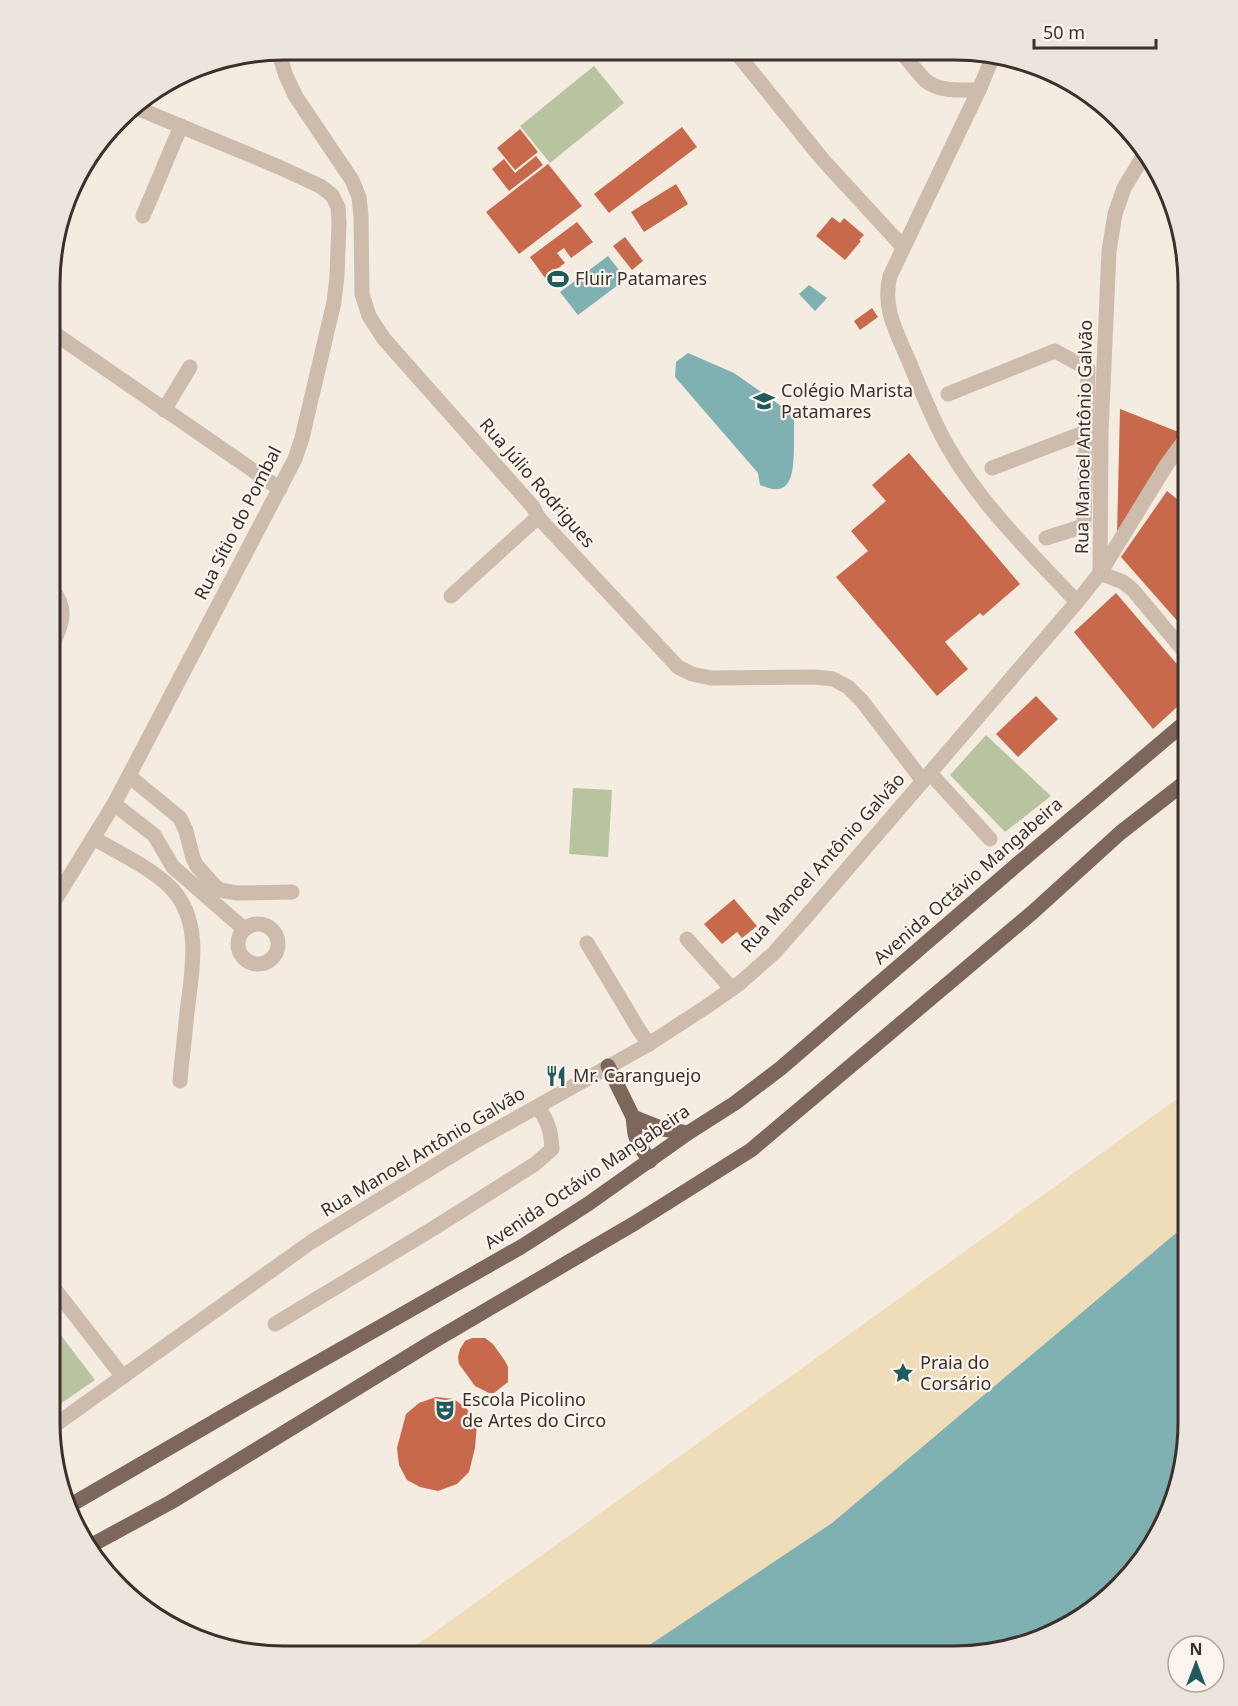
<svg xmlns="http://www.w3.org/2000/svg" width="1238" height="1706" viewBox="0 0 1238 1706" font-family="'Noto Sans',sans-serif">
<rect width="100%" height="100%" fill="#f4ebe1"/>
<g fill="#b8c4a0">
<path d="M594 66 624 103 550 163 520 126Z"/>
<path d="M986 735 1051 796 1005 832 950 775Z"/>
<path d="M573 788 612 790 608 857 569 854Z"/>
<path d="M50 1321 95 1380 50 1411Z"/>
</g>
<path fill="#efdcb8" d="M1188 1091V1223L832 1523 633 1656 403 1655Z"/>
<g fill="#7fb0b2">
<path d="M608 256 626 279 578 315 560 292Z"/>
<path d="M809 285 827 298 815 311 799 294Z"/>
<path d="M688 353 734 373 794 415C794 426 794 437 794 449 793 472 793 500 760 485L758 473 675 377 676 362Z"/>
<path d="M1188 1223V1438L1176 1498 1149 1553 1108 1599 1058 1633 955 1656H633L832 1523Z"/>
</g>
<g fill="#c8694b">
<path d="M682 127 697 147 609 213 594 194Z"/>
<path d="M520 129 538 152 515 170 497 148Z"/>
<path d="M536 156 543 165 509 191 492 169 504 159 515 173Z"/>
<path d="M548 164 582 206 519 254 486 212Z"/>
<path d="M676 184 688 204 644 232 631 212Z"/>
<path d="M832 217 840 223 844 218 864 235 859 240 861 241 845 260 816 236Z"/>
<path d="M577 222 593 242 571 258 564 248 557 253 565 263 545 278 530 257Z"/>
<path d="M625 237 643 261 632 270 613 246Z"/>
<path d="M872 308 878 317 860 330 854 321Z"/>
<path d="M1120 409 1181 433 1117 535Z"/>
<path d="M909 453 1020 584 983 616 980 613 945 642 968 669 937 696 836 577 868 551 851 531 886 501 872 485Z"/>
<path d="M1167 491 1188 508V614L1180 624 1121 557Z"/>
<path d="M1116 593 1188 677V697L1153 729 1074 632Z"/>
<path d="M1036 696 1058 719 1018 757 996 734Z"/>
<path d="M734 899 757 926 742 938 737 932 722 944 704 924Z"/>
<path d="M472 1338H485L493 1344 505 1361 508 1367V1382L494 1393H489L475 1386 459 1364 458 1357 460 1349 465 1341Z"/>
<path d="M436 1397 454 1399 467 1409 477 1424 475 1448 469 1472 457 1484 438 1491 420 1487 407 1480 399 1465 397 1448 406 1414 419 1403Z"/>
</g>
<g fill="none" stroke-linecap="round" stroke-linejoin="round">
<g stroke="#cdbbac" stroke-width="15">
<path d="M278 50 286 76 296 97 352 180 359 197 361 216 362 294 369 316 384 339 533 507 538 517 678 667 692 674 711 678 815 677 833 679 848 687 862 701 923 781"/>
<path d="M735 51 823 160 903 247"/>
<path d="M900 51C909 61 917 72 926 81 940 92 962 90 979 90"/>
<path d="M994 54 979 90 890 276C882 307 896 331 908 359 920 388 932 419 948 447 981 505 1032 554 1077 602"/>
<path d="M143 216 181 126"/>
<path d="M51 331 280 489"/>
<path d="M948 394 1055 351 1088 369 1084 526 1046 538"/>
<path d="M164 410 190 367"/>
<path d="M992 468 1086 432 1094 433"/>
<path d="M1100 573 1101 433 1109 251 1115 214 1124 188 1144 155"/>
<path d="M1100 573 1123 582 1133 590 1188 656"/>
<path d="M451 596 538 517"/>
<path d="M51 649C61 623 70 612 51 587"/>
<path d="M930 773 990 839"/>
<path d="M129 776 180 818 186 831 193 858 197 866 214 885 220 890 237 893 292 892"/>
<path d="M114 804 154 835 173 867 244 929"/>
<path d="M93 838C116 851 153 869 171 888 203 921 192 971 187 1012 185 1035 182 1058 180 1081"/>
<path d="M50 908 114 804 295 459 302 438 334 302 337 276 339 223 338 207 332 195 320 186 279 167 132 106"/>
<circle cx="258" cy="944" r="20"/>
<path d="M687 939 732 989"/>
<path d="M587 943 639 1030 649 1044"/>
<path d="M50 1283 123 1377"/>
<path d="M275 1324 434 1228 535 1164 552 1149C551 1130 548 1122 538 1107"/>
<path d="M51 1428 311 1242 472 1143 649 1044 706 1007 740 983 774 953 805 918 1077 602 1100 573 1167 464 1188 436"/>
</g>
<g stroke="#7d675c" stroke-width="15">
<path d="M608 1066 633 1117 635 1134 638 1143 650 1161"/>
<path d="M633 1117 663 1129 688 1133"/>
<path d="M69 1506 248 1402 521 1247 588 1204 688 1133 735 1103 781 1068 1020 862 1188 720"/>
<path d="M90 1546 171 1502 432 1342 635 1223 751 1150 1033 912 1120 833 1188 780"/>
</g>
</g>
<defs>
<symbol id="stadium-bare" viewBox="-9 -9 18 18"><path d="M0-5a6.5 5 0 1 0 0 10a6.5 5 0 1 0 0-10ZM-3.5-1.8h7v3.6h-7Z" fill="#1f5a5e" stroke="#fbf5ee" stroke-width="2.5" paint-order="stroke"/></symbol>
<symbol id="school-bare" viewBox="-9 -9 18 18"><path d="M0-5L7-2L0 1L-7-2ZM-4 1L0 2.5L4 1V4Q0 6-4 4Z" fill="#1f5a5e" stroke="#fbf5ee" stroke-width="2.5" paint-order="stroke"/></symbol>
<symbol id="restaurant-bare" viewBox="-9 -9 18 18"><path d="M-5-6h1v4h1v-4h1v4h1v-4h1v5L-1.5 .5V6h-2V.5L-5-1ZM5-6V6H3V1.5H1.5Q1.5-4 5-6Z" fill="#1f5a5e" stroke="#fbf5ee" stroke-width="2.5" paint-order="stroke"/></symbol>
<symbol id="sight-bare" viewBox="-9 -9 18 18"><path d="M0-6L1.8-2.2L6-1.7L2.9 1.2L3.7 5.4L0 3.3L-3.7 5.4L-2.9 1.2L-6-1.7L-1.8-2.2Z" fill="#1f5a5e" stroke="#fbf5ee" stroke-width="2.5" paint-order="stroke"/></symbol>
<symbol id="theatre-bare" viewBox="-9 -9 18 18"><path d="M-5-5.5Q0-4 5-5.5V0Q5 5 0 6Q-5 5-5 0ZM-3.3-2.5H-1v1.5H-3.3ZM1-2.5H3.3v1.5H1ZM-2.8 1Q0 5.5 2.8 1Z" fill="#1f5a5e" stroke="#fbf5ee" stroke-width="2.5" paint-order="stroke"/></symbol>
</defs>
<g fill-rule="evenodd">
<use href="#stadium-bare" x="543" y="264" width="30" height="30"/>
<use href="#school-bare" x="749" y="386" width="30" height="30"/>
<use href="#restaurant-bare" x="541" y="1061" width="30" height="30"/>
<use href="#sight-bare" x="888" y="1358" width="30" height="30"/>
<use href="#theatre-bare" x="430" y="1395" width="30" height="30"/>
</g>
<g text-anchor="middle" stroke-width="4.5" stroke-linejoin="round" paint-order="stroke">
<g font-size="18" fill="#3b302b" stroke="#fbf5ee" text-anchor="start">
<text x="575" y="285">Fluir Patamares</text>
<text x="781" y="397">Colégio Marista<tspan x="781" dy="21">Patamares</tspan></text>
<text x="573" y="1082">Mr. Caranguejo</text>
<text x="920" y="1369">Praia do<tspan x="920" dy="21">Corsário</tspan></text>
<text x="462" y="1406">Escola Picolino<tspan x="462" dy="21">de Artes do Circo</tspan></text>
</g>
<g font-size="18" fill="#3b302b" stroke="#fbf5ee">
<text transform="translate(1084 437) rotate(-89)" y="6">Rua Manoel Antônio Galvão</text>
<text transform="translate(537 483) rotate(49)" y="6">Rua Júlio Rodrigues</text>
<text transform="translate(238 523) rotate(-63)" y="6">Rua Sítio do Pombal</text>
<text transform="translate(823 863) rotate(-48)" y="6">Rua Manoel Antônio Galvão</text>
<text transform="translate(968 881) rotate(-41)" y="6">Avenida Octávio Mangabeira</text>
<text transform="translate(423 1152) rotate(-31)" y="6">Rua Manoel Antônio Galvão</text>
<text transform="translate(587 1177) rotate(-34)" y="6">Avenida Octávio Mangabeira</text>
</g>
</g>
<path d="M0 0H1238V1706H0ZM284 60H954A224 224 0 0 1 1178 284V1422A224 224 0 0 1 954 1646H284A224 224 0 0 1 60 1422V284A224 224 0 0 1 284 60Z" fill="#ece5de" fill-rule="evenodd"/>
<path fill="none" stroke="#3b302b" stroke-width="3" d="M284 60H954A224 224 0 0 1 1178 284V1422A224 224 0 0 1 954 1646H284A224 224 0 0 1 60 1422V284A224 224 0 0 1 284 60Z"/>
<g transform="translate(1196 1664)"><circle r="28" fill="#fbf5ee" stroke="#aea6a0" stroke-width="1.5"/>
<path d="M0-4.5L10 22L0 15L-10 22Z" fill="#1f5a5e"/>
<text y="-9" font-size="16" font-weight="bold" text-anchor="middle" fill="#3b302b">N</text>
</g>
<path d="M1034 39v9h122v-9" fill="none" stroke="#3b302b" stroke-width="3"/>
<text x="1043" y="39" font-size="18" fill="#3b302b" stroke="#fbf5ee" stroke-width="4.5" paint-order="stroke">50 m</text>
</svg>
